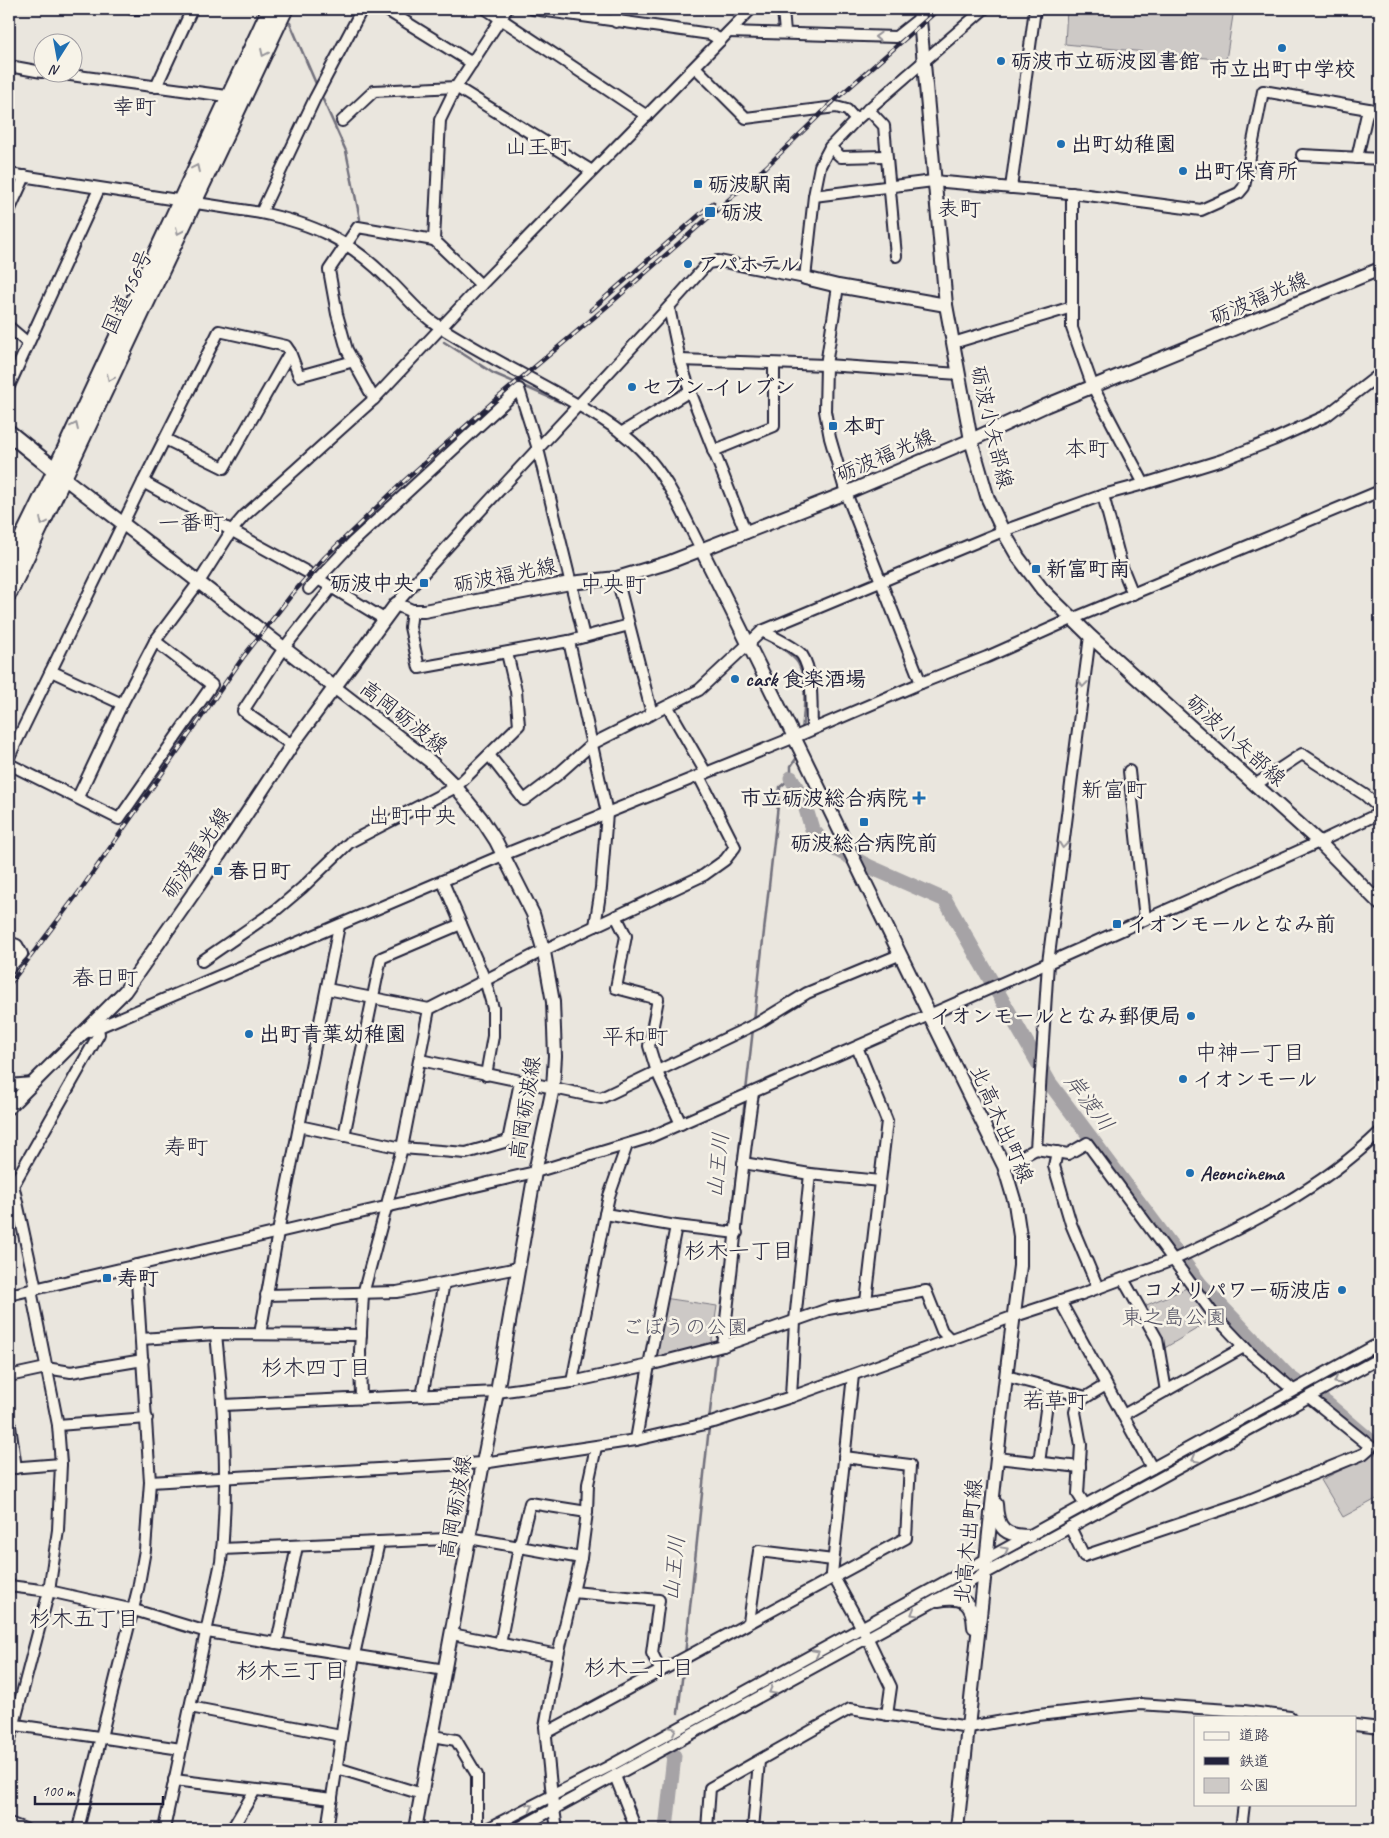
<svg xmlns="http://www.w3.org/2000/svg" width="1389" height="1838" viewBox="0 0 1389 1838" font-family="Caveat,'Klee One',sans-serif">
<rect width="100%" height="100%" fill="#eae6de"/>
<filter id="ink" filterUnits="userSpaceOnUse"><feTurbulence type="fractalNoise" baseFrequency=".02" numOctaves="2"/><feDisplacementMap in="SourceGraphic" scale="10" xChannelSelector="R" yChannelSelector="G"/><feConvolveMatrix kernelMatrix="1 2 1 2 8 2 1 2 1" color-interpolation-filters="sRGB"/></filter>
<g filter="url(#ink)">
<g fill="#cdc9c6" stroke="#787680">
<path d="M1067 9H1234L1226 60 1065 44Z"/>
<path d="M1189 1287 1213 1319 1163 1349 1142 1307Z"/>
<path d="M664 1298 717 1306 711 1346 652 1361Z"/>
<path d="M1377 1452 1380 1457V1497L1343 1517 1321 1480Z"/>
</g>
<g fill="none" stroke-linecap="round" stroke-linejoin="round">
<g stroke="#716f7b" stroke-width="2.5">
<path d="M290 23 317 86"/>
<path d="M320 93 346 151 360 219"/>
<path d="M444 342 493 373 560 402"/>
<path d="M774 642C781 648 793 655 798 663 808 682 804 710 802 731"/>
<path d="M754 1021 780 787 791 778V766L798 756"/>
<path d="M746 1091 753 1029"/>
<path d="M730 1230 745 1099"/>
<path d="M718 1344 730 1235"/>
<path d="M709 1421 717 1350"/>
<path d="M685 1655 709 1427"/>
<path d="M678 1713 684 1663"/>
</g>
<g stroke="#a6a3a6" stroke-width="15">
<path d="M791 778 803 799 812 829 825 844 868 866 945 900 1049 1082 1200 1284 1288 1376 1326 1403 1380 1449"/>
<path d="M666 1829 674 1756"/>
</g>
<defs>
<g id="minor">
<path d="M132 9H141"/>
<path d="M385 9 472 63"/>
<path d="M486 9 647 116"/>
<path d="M533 9 710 34 721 40"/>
<path d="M783 9 785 33"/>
<path d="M616 22 617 9"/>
<path d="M729 32 896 37 920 18"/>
<path d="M9 66 42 72"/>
<path d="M695 67 746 118 836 107 847 110 856 120"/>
<path d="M48 72 234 97"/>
<path d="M156 87 192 9"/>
<path d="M868 109 884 126 896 256"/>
<path d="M342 121 374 91 456 87 592 171"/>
<path d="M830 147 841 157 886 156"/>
<path d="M1302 155 1380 159"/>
<path d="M1357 158 1368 109"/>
<path d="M9 174 261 213C314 224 349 240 387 278 405 295 419 314 440 327 479 352 521 373 562 396 589 411 618 427 640 449 668 477 683 514 701 549"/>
<path d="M1011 188 1035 9"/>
<path d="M1072 193V328L1093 387 1144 484"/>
<path d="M814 196 933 181 1080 194 1201 210 1239 193 1244 187 1263 91 1380 111"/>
<path d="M9 211 25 176"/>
<path d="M261 213 315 98 362 9"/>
<path d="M481 285 434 240 440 120 456 87 507 9"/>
<path d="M838 286 826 365 825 411 830 438 846 493 921 683"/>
<path d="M669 308 680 360 690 391 746 533"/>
<path d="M9 327 28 343"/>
<path d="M953 343 1072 307"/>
<path d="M290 352 299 376 354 361"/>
<path d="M680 360 826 365 959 374"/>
<path d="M9 386 99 189"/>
<path d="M374 399 347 350 337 314 329 270 358 227 434 240"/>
<path d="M621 433 690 391"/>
<path d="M713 451 774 426V364"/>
<path d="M143 482 219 331 286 346 290 352 224 468 165 439"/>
<path d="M1103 495 1122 567 1133 594"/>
<path d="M617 578 652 714"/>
<path d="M318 579 384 619"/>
<path d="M309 589 352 543 519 389 538 449 584 637 569 641 607 813 601 888 595 926"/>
<path d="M396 604C498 488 606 379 708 263L719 261 805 278 814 196 820 166 830 147 856 120 984 9"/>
<path d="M412 611 410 627 419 668 569 641"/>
<path d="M762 631C772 636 796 647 802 655 814 673 811 708 812 729"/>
<path d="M584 637 629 625"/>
<path d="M51 671 122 704"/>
<path d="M668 707 706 773"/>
<path d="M292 745 243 711 284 648 332 587"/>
<path d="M489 755 524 800 556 776 592 744 699 690 762 631 1003 531 1103 495 1144 484 1222 460 1273 440 1326 416 1380 374"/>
<path d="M9 757 143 482 307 572"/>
<path d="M9 764 119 819 212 685 155 641"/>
<path d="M1129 771 1145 919"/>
<path d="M1255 785 1302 754 1365 795 1380 809"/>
<path d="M78 797 122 704 155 641 199 582 232 530 244 516 374 399 481 285 751 9"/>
<path d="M443 882 485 980 493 1008V1036L486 1075"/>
<path d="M616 916 626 936 616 988 658 999 649 1046 657 1072 681 1124"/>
<path d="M9 942 17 945 22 954 9 968"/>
<path d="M202 961 276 910 302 888 350 842 456 787 519 725 516 691 507 653"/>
<path d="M327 989 429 1009"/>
<path d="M85 1033 503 855 795 737 921 683 987 657 1072 619 1380 491"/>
<path d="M857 1047 887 1121 866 1302"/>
<path d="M420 1060 601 1098 758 1023 807 993 899 955"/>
<path d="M9 1085 33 1083"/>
<path d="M299 1126 402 1148 466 1153 508 1141 520 1082"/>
<path d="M344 1136 381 958 461 924"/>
<path d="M1036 1149 1068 1154 1087 1143 1214 1315 1249 1352 1293 1390"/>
<path d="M1057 1152 1054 1166 1071 1224 1098 1288"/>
<path d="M743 1163 810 1174 880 1181"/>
<path d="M1004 1166 1036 1149 1048 963 1090 636"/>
<path d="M13 1184 36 1289"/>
<path d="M9 1189 15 1182 99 1034 98 1028"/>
<path d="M605 1214 676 1226 737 1233"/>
<path d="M1123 1279 1157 1339 1166 1391"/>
<path d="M9 1295 535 1172 648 1138 1048 963 1319 842 1380 813"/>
<path d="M266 1295 397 1292 518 1268"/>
<path d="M1060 1301 1152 1468"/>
<path d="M260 1334 278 1232 339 926"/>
<path d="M141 1339 216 1334 361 1335"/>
<path d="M723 1346C733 1262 740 1177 753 1093"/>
<path d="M853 1375 832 1574 868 1639 891 1687 887 1715"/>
<path d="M9 1376 46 1368 71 1372 143 1360"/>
<path d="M1006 1376 1086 1397"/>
<path d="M572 1382 605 1214 609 1196 627 1145"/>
<path d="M422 1396 444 1283"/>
<path d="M791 1397 795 1321 810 1174"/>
<path d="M361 1399 360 1351 363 1294 402 1148 429 1009 544 950 704 875 725 860 735 847 699 776"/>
<path d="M223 1405 497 1392 572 1382 649 1365 723 1346 828 1309 926 1291 942 1331 951 1340"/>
<path d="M1123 1415 1244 1347"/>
<path d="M9 1419 16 1468"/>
<path d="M58 1425 147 1418"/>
<path d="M636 1440 649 1365 676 1226"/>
<path d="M997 1458 1080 1467"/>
<path d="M1039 1463 1049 1387"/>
<path d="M9 1468 61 1464"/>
<path d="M150 1482 483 1463 636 1440 714 1422 791 1397 1012 1317 1079 1295 1173 1260C1247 1226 1321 1189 1380 1132"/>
<path d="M1085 1505 1078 1494 1081 1445 1075 1412 1078 1402 1106 1385"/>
<path d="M1070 1527 1084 1556 1242 1503 1363 1454 1371 1447 1309 1397"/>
<path d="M222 1549 469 1538 581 1558"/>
<path d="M9 1586 49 1591 134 1610 207 1632 445 1670"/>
<path d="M573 1592 659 1600 652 1653 661 1671"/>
<path d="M749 1622 759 1551 833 1560"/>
<path d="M452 1634 558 1655"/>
<path d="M277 1643 297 1546"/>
<path d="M500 1644 519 1547 530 1503 587 1512"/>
<path d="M190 1707 341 1736"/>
<path d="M9 1724 181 1749"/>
<path d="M1355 1725 1380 1728"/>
<path d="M546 1733 906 1538 910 1465 844 1457"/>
<path d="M433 1736 456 1740 477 1775V1829"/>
<path d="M9 1743 49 1591 58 1530 61 1464 58 1425 31 1290"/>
<path d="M337 1768 422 1794"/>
<path d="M615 1776 634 1824 633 1829"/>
<path d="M174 1780 332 1799"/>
<path d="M9 1823 25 1829"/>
<path d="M78 1829 138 1589 145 1550 150 1482 136 1265"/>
<path d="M164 1829 221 1562C229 1483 224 1413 216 1334"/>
<path d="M232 1829 255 1790"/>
<path d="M327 1829 354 1655 379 1542"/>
<path d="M487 1829 608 1767 1380 1343"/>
<path d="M517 1829 1380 1358"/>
<path d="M557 1829 552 1796 545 1727 558 1655 581 1558 587 1512 588 1484 596 1447"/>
<path d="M707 1829 710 1788 850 1709 969 1727 1038 1715 1139 1704 1244 1711 1290 1717"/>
<path d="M753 1829 759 1761"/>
<path d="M1241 1829 1244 1804"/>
</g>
<g id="major">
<path d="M919 9 946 305 971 440 988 499 1003 531 1018 557 1042 589 1090 636 1319 842 1380 904"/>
<path d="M805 278 838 286 946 305"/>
<path d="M64 478 431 762 456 787 481 818 496 841 533 914 544 952 553 1002 555 1056 553 1088 535 1172 497 1392 483 1463 415 1829"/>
<path d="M701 549C804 754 902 961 1004 1166L1015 1203 1020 1236V1266L1005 1385 957 1829"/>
<path d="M9 1107 125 991 206 875 292 745 396 604 412 611H424L570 583 617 578 667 563 846 493 971 440 1045 406 1380 269"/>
<path d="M996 1504C997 1530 1006 1536 1030 1536"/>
<path d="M938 1600C962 1596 973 1601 974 1627"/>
</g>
<g id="highway">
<path d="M9 433 61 475"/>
<path d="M9 565 55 471 270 9"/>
<path d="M9 593 285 9"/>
</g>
</defs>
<use href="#minor" stroke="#22223b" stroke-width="14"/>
<use href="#major" stroke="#22223b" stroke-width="16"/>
<use href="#highway" stroke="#22223b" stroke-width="19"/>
<use href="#minor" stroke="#f7f3e8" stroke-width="10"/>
<use href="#major" stroke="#f7f3e8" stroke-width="12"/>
<use href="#highway" stroke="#f7f3e8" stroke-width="15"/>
<defs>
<g id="rail">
<path d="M828 106 939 9"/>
<path d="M591 310 713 203"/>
<path d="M9 985 82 888 244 656 293 593 325 557 403 482 494 401 611 303 766 167 833 102"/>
</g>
</defs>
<use href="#rail" stroke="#22223b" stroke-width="4.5"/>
<use href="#rail" stroke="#f7f3e8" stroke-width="2.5" stroke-dasharray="8" stroke-linecap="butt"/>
</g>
<defs><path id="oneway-chevron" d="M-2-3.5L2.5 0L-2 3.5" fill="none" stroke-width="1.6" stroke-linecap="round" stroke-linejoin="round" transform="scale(1.25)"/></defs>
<g stroke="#97959a">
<use href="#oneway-chevron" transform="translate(878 37) rotate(-178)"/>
<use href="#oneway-chevron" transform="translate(264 53) rotate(115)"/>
<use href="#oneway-chevron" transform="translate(196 168) rotate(-65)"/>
<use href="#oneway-chevron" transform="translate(179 231) rotate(115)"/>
<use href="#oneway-chevron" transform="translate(110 378) rotate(115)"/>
<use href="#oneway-chevron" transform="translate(75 426) rotate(-65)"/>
<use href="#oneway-chevron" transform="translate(43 522) rotate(115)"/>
<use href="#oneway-chevron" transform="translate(1083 684) rotate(97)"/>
<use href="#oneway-chevron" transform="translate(1063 845) rotate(97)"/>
<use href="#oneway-chevron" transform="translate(1337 1381) rotate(151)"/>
<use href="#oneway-chevron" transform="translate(1195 1459) rotate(151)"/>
<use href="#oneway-chevron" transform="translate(1005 1550) rotate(-29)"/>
<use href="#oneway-chevron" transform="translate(914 1613) rotate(151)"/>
<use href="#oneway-chevron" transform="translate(816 1653) rotate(-28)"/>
<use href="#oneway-chevron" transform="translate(772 1691) rotate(151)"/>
<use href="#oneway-chevron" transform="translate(673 1730) rotate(-29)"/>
<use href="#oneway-chevron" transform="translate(530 1807) rotate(-27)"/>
</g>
</g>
<g fill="#1f6fb2" stroke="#f7f3e8" stroke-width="2">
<circle cx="1282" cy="48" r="5"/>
<circle cx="1001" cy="61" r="5"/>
<circle cx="1061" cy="144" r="5"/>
<circle cx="1183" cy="171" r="5"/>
<rect x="693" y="179" width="10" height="10" rx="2.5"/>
<rect x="704" y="206" width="12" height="12" rx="2.5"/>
<circle cx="688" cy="264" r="5"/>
<circle cx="632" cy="387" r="5"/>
<rect x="828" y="421" width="10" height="10" rx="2.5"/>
<rect x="1031" y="564" width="10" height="10" rx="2.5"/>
<rect x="419" y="578" width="10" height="10" rx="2.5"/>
<circle cx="735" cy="679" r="5"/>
<path d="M916.5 790.5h5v5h5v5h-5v5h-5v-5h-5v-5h5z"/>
<rect x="859" y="817" width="10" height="10" rx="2.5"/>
<rect x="213" y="866" width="10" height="10" rx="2.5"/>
<rect x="1112" y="919" width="10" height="10" rx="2.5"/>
<circle cx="1191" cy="1016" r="5"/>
<circle cx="249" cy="1034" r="5"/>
<circle cx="1183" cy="1079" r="5"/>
<circle cx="1190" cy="1173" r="5"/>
<rect x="102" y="1273" width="10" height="10" rx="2.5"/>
<circle cx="1342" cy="1290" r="5"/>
</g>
<g text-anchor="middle" stroke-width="5" stroke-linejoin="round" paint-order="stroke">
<g font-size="21" font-weight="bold" fill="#22223b" stroke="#f7f3e8" text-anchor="start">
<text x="1011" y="68">砺波市立砺波図書館</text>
<text x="1282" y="76" text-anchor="middle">市立出町中学校</text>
<text x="1071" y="151">出町幼稚園</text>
<text x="1193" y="178">出町保育所</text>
<text x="708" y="191">砺波駅南</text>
<text x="721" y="219">砺波</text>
<text x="698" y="271">アパホテル</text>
<text x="642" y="394">セブン-イレブン</text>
<text x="843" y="433">本町</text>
<text x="1046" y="576">新富町南</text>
<text x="414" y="590" text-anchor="end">砺波中央</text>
<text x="745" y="686">cask 食楽酒場</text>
<text x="908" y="805" text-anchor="end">市立砺波総合病院</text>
<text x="864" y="850" text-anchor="middle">砺波総合病院前</text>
<text x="228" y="878">春日町</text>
<text x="1127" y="931">イオンモールとなみ前</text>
<text x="1181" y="1023" text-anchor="end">イオンモールとなみ郵便局</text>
<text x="259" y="1041">出町青葉幼稚園</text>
<text x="1193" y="1086">イオンモール</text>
<text x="1200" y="1180">Aeoncinema</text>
<text x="117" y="1285">寿町</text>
<text x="1332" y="1297" text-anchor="end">コメリパワー砺波店</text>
</g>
<g font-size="21" fill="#22223b" stroke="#f7f3e8">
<text transform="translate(127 292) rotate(-65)" y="7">国道156号</text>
<text transform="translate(1259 298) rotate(-23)" y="7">砺波福光線</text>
<text transform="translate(992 427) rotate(77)" y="7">砺波小矢部線</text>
<text transform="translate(885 455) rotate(-23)" y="7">砺波福光線</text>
<text transform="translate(505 575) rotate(-11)" y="7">砺波福光線</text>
<text transform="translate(404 717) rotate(38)" y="7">高岡砺波線</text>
<text transform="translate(1236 740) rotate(42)" y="7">砺波小矢部線</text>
<text transform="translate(196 853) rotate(-56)" y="7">砺波福光線</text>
<text transform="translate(525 1108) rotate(-81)" y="7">高岡砺波線</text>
<text transform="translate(1002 1124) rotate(66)" y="7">北高木出町線</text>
<text transform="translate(455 1507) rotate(-80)" y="7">高岡砺波線</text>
<text transform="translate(968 1541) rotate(-84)" y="7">北高木出町線</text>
</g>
<g font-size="21" fill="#555465" stroke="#f7f3e8">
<text x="1174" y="1324">東之島公園</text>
<text x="685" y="1334">ごぼうの公園</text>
</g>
<g font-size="22" fill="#22223b" stroke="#f7f3e8">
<text x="134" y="114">幸町</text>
<text x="538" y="154">山王町</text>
<text x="959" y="216">表町</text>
<text x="1087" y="456">本町</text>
<text x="191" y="530">一番町</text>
<text x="613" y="592">中央町</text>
<text x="1114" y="797">新富町</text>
<text x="412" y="823">出町中央</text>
<text x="105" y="985">春日町</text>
<text x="635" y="1044">平和町</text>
<text x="1250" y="1060">中神一丁目</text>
<text x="186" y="1154">寿町</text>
<text x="739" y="1258">杉木一丁目</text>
<text x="316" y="1375">杉木四丁目</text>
<text x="1055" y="1408">若草町</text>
<text x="84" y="1626">杉木五丁目</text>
<text x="639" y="1675">杉木二丁目</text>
<text x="291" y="1678">杉木三丁目</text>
</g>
<g font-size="22" font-style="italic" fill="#504f60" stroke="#f7f3e8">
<text transform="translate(1090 1102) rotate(53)" y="8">岸渡川</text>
<text transform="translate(717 1165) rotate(-84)" y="8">山王川</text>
<text transform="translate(673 1568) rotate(-84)" y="8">山王川</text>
</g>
</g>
<rect width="1389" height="1838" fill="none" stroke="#f7f3e8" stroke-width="30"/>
<rect x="15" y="15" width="1359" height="1808" fill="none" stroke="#22223b" stroke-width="2" filter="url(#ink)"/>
<rect x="1194" y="1716" width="162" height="90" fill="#f7f3e8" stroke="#a29fa3"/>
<rect x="1204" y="1732" width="25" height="8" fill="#f7f3e8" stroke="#a29fa3"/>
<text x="1239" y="1740" font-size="15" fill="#22223b">道路</text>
<rect x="1204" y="1757" width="25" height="8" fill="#22223b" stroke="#a29fa3"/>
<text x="1239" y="1766" font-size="15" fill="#22223b">鉄道</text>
<rect x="1204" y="1778" width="25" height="15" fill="#cdc9c6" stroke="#a29fa3"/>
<text x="1239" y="1790" font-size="15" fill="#22223b">公園</text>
<g transform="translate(58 58) rotate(191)"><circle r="24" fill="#f7f3e8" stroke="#a29fa3"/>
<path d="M0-4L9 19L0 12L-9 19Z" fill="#1f6fb2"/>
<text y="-8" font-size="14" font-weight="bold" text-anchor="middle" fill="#22223b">N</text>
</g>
<path d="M35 1796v8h128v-8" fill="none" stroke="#22223b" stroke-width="2.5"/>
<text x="42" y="1796" font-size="15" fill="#22223b" stroke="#f7f3e8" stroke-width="4" paint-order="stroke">100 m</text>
</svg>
